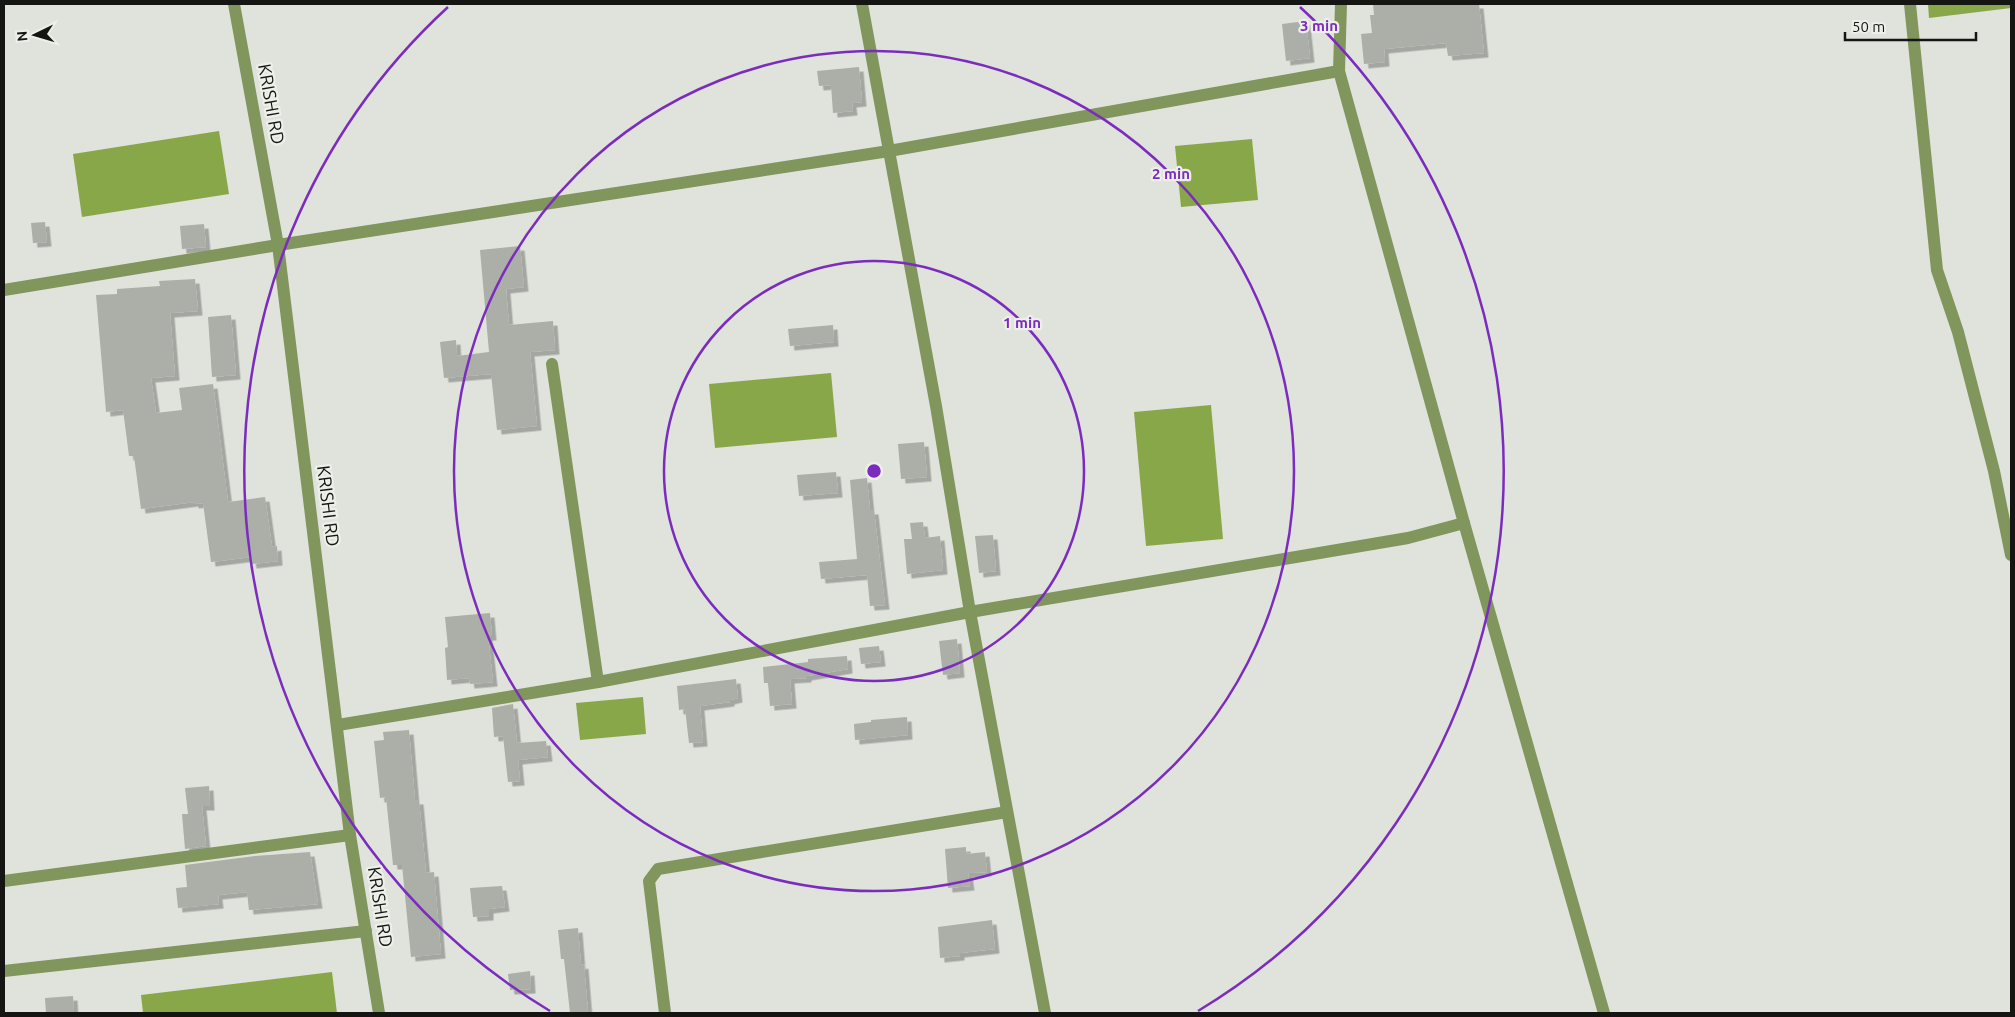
<svg xmlns="http://www.w3.org/2000/svg" width="2015" height="1017" viewBox="0 0 2015 1017" font-family="Ubuntu,sans-serif">
<defs>
<filter id="shadow"><feDropShadow dx="4.5" dy="4.5" stdDeviation="0" flood-color="#0004"/></filter>
</defs>
<rect width="100%" height="100%" fill="#e0e2dc"/>
<g fill="#88a749">
<path d="M1928 4H2011V8L1929 18Z"/>
<path d="M219 131 229 194 82 217 73 154Z"/>
<path d="M1252 139 1258 200 1181 207 1175 146Z"/>
<path d="M831 373 837 437 715 448 709 384Z"/>
<path d="M1211 405 1223 539 1146 546 1134 412Z"/>
<path d="M643 697 646 734 580 740 576 703Z"/>
<path d="M332 972 337 1013H143L141 995Z"/>
</g>
<g fill="#acaea8" filter="url(#shadow)">
<path d="M1373 4H1479L1484 53 1448 56 1446 43 1384 49 1385 62 1364 64 1361 34 1372 33 1370 15H1374Z"/>
<path d="M1306 21 1310 58 1286 61 1282 24Z"/>
<path d="M859 67 862 102 852 103 853 111 833 113 831 85 819 86 817 71Z"/>
<path d="M45 222 47 242 33 243 31 223Z"/>
<path d="M204 224 206 247 182 249 180 226Z"/>
<path d="M520 246 524 287 506 289 509 325 553 321 555 350 530 352 537 426 497 430 491 374 444 378 440 342 456 340 457 356 489 352 480 250Z"/>
<path d="M195 279 198 311 170 313 175 376 151 378 156 413 182 410 179 388 213 384 228 502 265 497 272 547 277 546 278 561 252 564 251 557 211 562 203 503 194 504V502L141 509 134 456H129L123 410 106 412 96 295 117 294V289L160 286 159 281Z"/>
<path d="M231 315 236 375 212 377 208 317Z"/>
<path d="M833 325 834 342 790 346 788 329Z"/>
<path d="M924 442 927 477 901 479 898 444Z"/>
<path d="M836 472 838 493 799 496 797 475Z"/>
<path d="M867 478 870 510H874L885 605 870 606 867 575 821 579 819 562 857 559 850 480Z"/>
<path d="M923 522 925 538 940 536 943 570 907 574 904 539H912L910 523Z"/>
<path d="M993 535 996 571 979 573 975 536Z"/>
<path d="M490 613 492 636H488L493 682 470 684 469 678 447 680 445 648 448 647 445 617Z"/>
<path d="M957 639 960 673 943 675 939 641Z"/>
<path d="M879 646 881 662 861 664 859 648Z"/>
<path d="M847 656 848 669 807 676V678L790 679 792 704 770 706 768 683H764L763 667 800 663 808 662V659Z"/>
<path d="M736 679 738 698 730 700V702L700 706 703 742 689 743 685 709 679 710 677 686Z"/>
<path d="M513 704 517 743 546 741 548 757 518 760 520 781 508 782 503 736 494 737 492 708Z"/>
<path d="M907 717 908 735 855 740 854 724 871 722V720Z"/>
<path d="M409 730 415 800H419L426 873 434 872 441 954 411 957 402 865H393L386 797 380 798 374 741 384 740 383 732Z"/>
<path d="M209 786 210 806H202L206 846 185 849 182 814H188L185 788Z"/>
<path d="M966 847V854L985 852 987 872 968 873 970 886 948 888 945 849Z"/>
<path d="M310 852 318 904 249 910 247 892 218 895 219 904 178 908 176 888 187 887 185 865 255 856Z"/>
<path d="M502 886 505 907 489 909V916L473 917 470 888Z"/>
<path d="M992 920 995 949 960 953V956L940 958 938 927Z"/>
<path d="M578 928 581 965 584 964 588 1013H570L564 959H561L558 930Z"/>
<path d="M530 971 531 989 510 990 508 974Z"/>
<path d="M73 996 74 1013H46L45 998Z"/>
</g>
<g fill="none" stroke-linecap="round" stroke-linejoin="round">
<g stroke="#81965c" stroke-width="12">
<path d="M234 4 278 245 350 835 379 1013"/>
<path d="M862 4 936 406 970 612 1045 1013"/>
<path d="M1341 4 1339 71 1464 523 1604 1013"/>
<path d="M1910 4 1937 270 1958 332 1994 471 2011 555"/>
<path d="M4 290 278 245 889 151 1339 71"/>
<path d="M552 364 598 682"/>
<path d="M338 725 598 682 970 612 1408 538 1464 523"/>
<path d="M4 881 350 835"/>
<path d="M4 971 366 931"/>
<path d="M665 1013 649 881 658 869 1007 812"/>
</g>
</g>
<g fill="none" stroke="#7b2cbf" stroke-width="2.5">
<circle cx="874" cy="471" r="210"/>
<circle cx="874" cy="471" r="420"/>
<path d="M550 1011A630 630 0 0 1 448 7M1300 7A630 630 0 0 1 1198 1011"/>
</g>
<g text-anchor="middle" stroke-width="4.5" stroke-linejoin="round" paint-order="stroke">
<g font-size="18" fill="#151513" stroke="#edf0e9">
<text transform="translate(271 104) rotate(80)" y="6">KRISHI RD</text>
<text transform="translate(328 506) rotate(83)" y="6">KRISHI RD</text>
<text transform="translate(380 907) rotate(81)" y="6">KRISHI RD</text>
</g>
</g>
<circle cx="874" cy="471" r="8" fill="#7b2cbf" stroke="#edf0e9" stroke-width="2.5"/>
<g font-size="15" text-anchor="middle" font-weight="bold" fill="#7b2cbf" stroke="#edf0e9" stroke-width="4.5" stroke-linejoin="round" paint-order="stroke">
<text x="1319" y="31">3 min</text>
<text x="1171" y="179">2 min</text>
<text x="1022" y="328">1 min</text>
</g>
<rect width="2015" height="1017" fill="none" stroke="#151513" stroke-width="10"/>
<g transform="translate(35 35) rotate(265)" stroke="#edf0e9" stroke-width="4" paint-order="stroke">
<path d="M0-4L9 19L0 12L-9 19Z" fill="#151513"/>
<text y="-8" font-size="14" font-weight="bold" text-anchor="middle" fill="#151513">N</text>
</g>
<path d="M1845 32v8h131v-8" fill="none" stroke="#151513" stroke-width="2.5"/>
<text x="1852" y="32" font-size="15" fill="#151513" stroke="#edf0e9" stroke-width="4" paint-order="stroke">50 m</text>
</svg>
